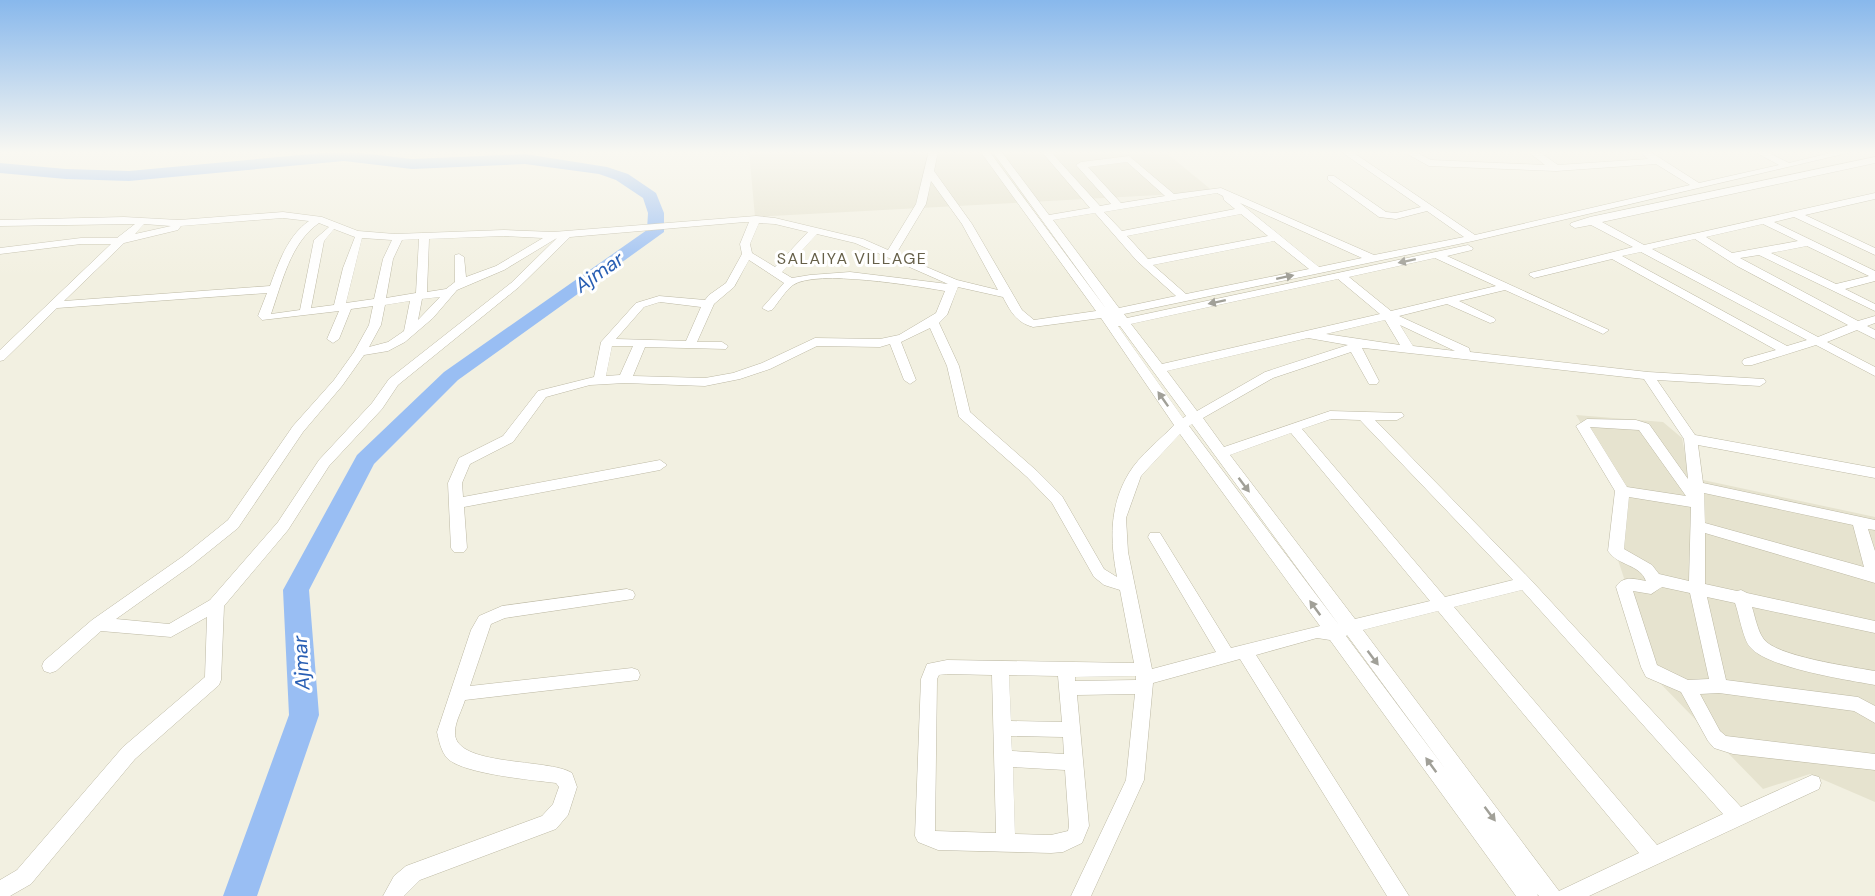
<svg xmlns="http://www.w3.org/2000/svg" width="1875" height="896" viewBox="0 0 1875 896" font-family="'DM Sans',sans-serif">
<rect width="100%" height="100%" fill="#f2f0e1"/>
<g fill="#e6e3cf">
<path d="M749 151H1164L1214 192 755 217Z"/>
<path d="M1576 415 1663 422 1682 438 1689 477 1875 517V802L1810 774 1763 789 1658 681 1618 560 1621 490Z"/>
</g>
<g fill="none" stroke-linecap="round" stroke-linejoin="round">
<path fill="#99bef3" fill-rule="evenodd" d="M344 151 412 159 525 154 607 167 628 174 656 193 664 213V232L458 380 374 464 309 590 319 715 257 896H223L289 715 283 590 357 455 444 372 647 230 648 213 643 198 616 180 599 174 525 164 412 169 344 161 129 181 66 179 0 173V163L66 169 129 171Z"/>
<defs>
<g id="minor">
<path d="M929 151H938L934 171 972 224 1022 310 1034 320 1096 311 980 151H989L1107 310 992 151H1001L1049 215 1090 208 1041 151H1050L1100 206 1111 204 1076 165 1081 162 1129 156 1174 194 1221 188 1374 255 1464 237 1427 211 1396 219 1379 217 1328 180V176H1334L1386 212 1396 213 1421 207 1340 151H1351L1475 235 1690 185 1656 164 1556 171 1429 166 1402 151H1414L1431 160 1545 165 1527 151H1538L1558 165 1648 159 1638 151H1649L1699 183 1779 165 1753 151H1765L1789 163 1838 151H1856L1473 241 1124 314 1127 318 1468 245 1473 248 1472 250 1447 256 1609 330 1603 334 1599 332 1505 290 1459 301 1494 318 1496 320 1494 322 1490 323 1447 304 1399 316 1469 348 1470 352 1648 372 1764 379 1766 382 1760 386 1657 380 1695 435 1875 468V478L1698 445 1703 483 1875 520V530L1868 529 1875 551V583L1705 533V584L1737 591 1741 590 1747 593 1875 621V633L1752 607C1755 616 1757 629 1763 638 1773 656 1853 667 1875 671V685C1848 680 1767 668 1750 647 1743 639 1739 614 1735 603L1707 597 1726 680 1858 697 1875 706V723L1854 711 1719 693 1700 694 1720 731 1726 736 1875 754V770L1733 754 1714 748 1708 741 1681 692 1646 677 1641 667 1616 587C1623 575 1634 579 1646 581 1640 564 1618 566 1608 551L1615 491 1576 426 1587 419 1636 420 1649 424 1688 479 1684 439 1644 379 1364 348H1362L1379 381 1377 384H1369L1351 352 1273 378 1203 418 1224 447 1330 411 1402 413 1404 416 1397 420H1375L1530 579 1741 807 1812 775 1819 777 1821 783 1819 789 1589 896H1539L1537 894 1538 896H1516L1330 640 1317 638 1256 655 1409 896H1387L1240 659 1153 683 1144 780 1091 896H1071L1126 780 1135 694 1077 695 1089 826 1082 843 1063 852 1051 853 938 850 918 842 915 836 921 679 927 664 947 660 1134 663 1120 590 1104 585 1094 577 1052 503 1027 477 959 417 947 366 930 328 901 342 916 380 910 384 904 380 890 344 880 347 817 346 770 369 740 379 705 386 625 383 590 385 546 397 513 442 470 464 462 483 463 497 660 460 667 465 660 470 464 507 467 548 464 552H454L451 548 448 483 459 458 503 436 538 391 594 377 601 342 636 303 659 296 705 300 709 295 726 283 742 254 740 244 749 222H745L570 237 519 287 398 385 382 409 329 466 288 530 224 606 221 680 219 685 135 759 31 884 10 896H0V880L17 870 123 747 205 677 207 617 171 637 101 631 56 671 50 673 44 671 42 666 44 661 92 620 182 557 228 520 293 426 334 380 354 352 369 325 373 306 351 309 339 339 333 343 327 339 339 311 262 320 258 316 267 293 57 308 4 360 0 361V350L111 244H81L0 254V248L81 238H117L135 224 0 226V220L124 217 179 220 283 212 322 217 358 231 395 234 504 230 553 232 756 216 775 218 863 239 888 250 916 204ZM1127 162 1165 196 1121 203 1088 167ZM931 181 962 224 998 290 957 280 896 254 926 204ZM1217 193 1223 196 1224 200 1235 209 1122 231 1104 212ZM1240 203 1362 258 1319 267ZM1095 213 1137 261 1176 296 1119 308 1053 220ZM1241 214 1268 236 1148 259 1127 236ZM283 218 309 221C288 235 278 264 270 286L64 301 124 243 178 230 181 226ZM319 223 329 227 314 240 300 310 271 314C282 283 290 243 319 223ZM759 223 775 224 808 232 775 267 752 253 750 244ZM144 224 171 226 135 234ZM334 229 355 237 343 268 334 305 311 308 324 241ZM817 234 855 243 948 284 850 272 810 275 792 278 782 272ZM504 236 543 238 496 266 466 277 464 257 459 254 455 255V282L446 289 427 292 429 239ZM362 238 392 240 383 259 374 299 346 303ZM557 238 511 283 389 379 372 403 319 460 278 522 210 600 169 624 116 619 192 565 238 528 303 432 342 386 364 355 388 351 405 342 433 318 457 290 504 270ZM419 239 416 293 386 298 393 259 402 240ZM1274 241 1309 269 1186 294 1153 265ZM1435 258 1496 286 1391 311 1349 277ZM749 260 784 283 762 308 768 311 772 310C778 303 785 291 793 285 816 269 916 286 945 291L936 313 899 335 880 339 815 338 762 363 733 373 705 378 633 376 645 347 726 349 728 346 722 342H697L714 304 734 287ZM1338 279 1380 314 1162 364 1131 324ZM958 287 1003 297C1010 311 1017 323 1033 327L1101 318 1174 425C1161 439 1139 456 1129 473 1109 506 1110 541 1117 577L1104 569 1062 496 1037 471 970 412 959 366 939 323 947 315ZM440 297 418 320 422 299ZM410 301 404 331 388 342 369 347 381 325 385 305ZM660 302 701 307 686 341 616 339 644 307ZM1385 320 1400 345 1326 334ZM1400 325 1455 351 1413 346ZM1118 326H1120L1186 416 1183 418ZM1308 338 1348 345 1265 372 1197 411 1167 371ZM612 346H633L620 375 606 376ZM1331 419 1360 420 1513 580 1445 597 1302 429ZM1192 424 1339 625 1189 426ZM1590 427 1639 430 1686 496 1627 487ZM1291 433 1430 601 1355 619 1230 455ZM1180 434 1320 626 1231 648 1160 533H1150L1148 537 1216 652 1152 669 1128 552 1126 518 1141 476ZM1704 493 1853 525 1864 567 1705 523ZM1629 497 1691 507 1689 581 1659 574 1652 565 1624 549ZM1662 587 1690 593 1709 679 1688 680 1657 665 1633 591 1651 594ZM1522 590 1723 814 1657 845 1454 607ZM1438 611 1639 853 1559 891 1363 630ZM1347 635 1446 770 1346 636ZM947 674 992 675 996 833 935 831 937 679 939 675ZM1009 675 1058 676 1062 722 1011 721ZM1136 676V680L1075 681V677ZM1011 736 1063 737 1064 754 1012 751ZM1013 767 1065 770 1069 826 1068 831 1051 835 1015 834Z"/>
<path d="M1875 157V163L1602 222 1644 245 1875 193V199L1805 215 1875 248V255L1794 217 1774 222 1875 271V281L1845 289 1875 304V311L1759 255 1740 258 1858 321 1875 316V323L1867 326 1875 330V339L1857 330 1827 342 1875 367V376L1816 345 1752 365H1744L1742 362 1744 359 1776 350 1612 259 1534 278 1529 275 1530 273 1633 247 1591 225 1575 228 1570 225 1571 223 1590 217ZM1763 224 1798 241 1732 253 1706 237ZM1695 239 1737 266 1848 325 1818 337 1652 249ZM1807 246 1869 276 1836 284 1771 253ZM1641 252 1807 340 1787 346 1622 256Z"/>
<path d="M627 589 633 591 635 595 633 599 505 618 491 624 470 686 632 668 638 670 640 675 638 680 465 700C462 710 455 722 455 732 453 767 549 758 572 773L577 787 568 815 556 829 420 880 404 896H383L394 876 406 866 542 816 553 804 559 787 556 783C533 780 462 774 447 758 441 751 439 741 437 732L471 630 479 616 502 606Z"/>
</g>
</defs>
<use href="#minor" stroke="#bdb9a4" stroke-width="1"/>
<use href="#minor" fill="#fff" fill-rule="evenodd"/>
</g>
<defs><path id="oneway-solid" d="M-6-.8H1V-3.2L6.5 0L1 3.2V.8H-6Z" transform="scale(1.5)"/></defs>
<g fill="#a1a098">
<use href="#oneway-solid" transform="translate(1407 261) rotate(168)"/>
<use href="#oneway-solid" transform="translate(1285 277) rotate(-12)"/>
<use href="#oneway-solid" transform="translate(1217 302) rotate(168)"/>
<use href="#oneway-solid" transform="translate(1163 399) rotate(-125)"/>
<use href="#oneway-solid" transform="translate(1244 485) rotate(53)"/>
<use href="#oneway-solid" transform="translate(1315 608) rotate(-126)"/>
<use href="#oneway-solid" transform="translate(1373 658) rotate(53)"/>
<use href="#oneway-solid" transform="translate(1431 765) rotate(-126)"/>
<use href="#oneway-solid" transform="translate(1490 814) rotate(53)"/>
</g>
<linearGradient id="sky" x2="0" y2="1"><stop stop-color="#88b8ec"/><stop offset="0.55" stop-color="#f9f8f2"/><stop offset="1" stop-color="#f9f8f2" stop-opacity="0"/></linearGradient>
<rect width="1875" height="277" fill="url(#sky)"/>
<g text-anchor="middle" stroke-width="6" stroke-linejoin="round" paint-order="stroke">
<g font-size="16" letter-spacing="1.5" fill="#666049" stroke="#fff">
<text x="852" y="264">SALAIYA VILLAGE</text>
</g>
<g font-size="20" font-style="italic" fill="#285eb3" stroke="#fff">
<text transform="translate(599 272) rotate(-35)" y="7">Ajmar</text>
<text transform="translate(301 663) rotate(-93)" y="7">Ajmar</text>
</g>
</g>
</svg>
